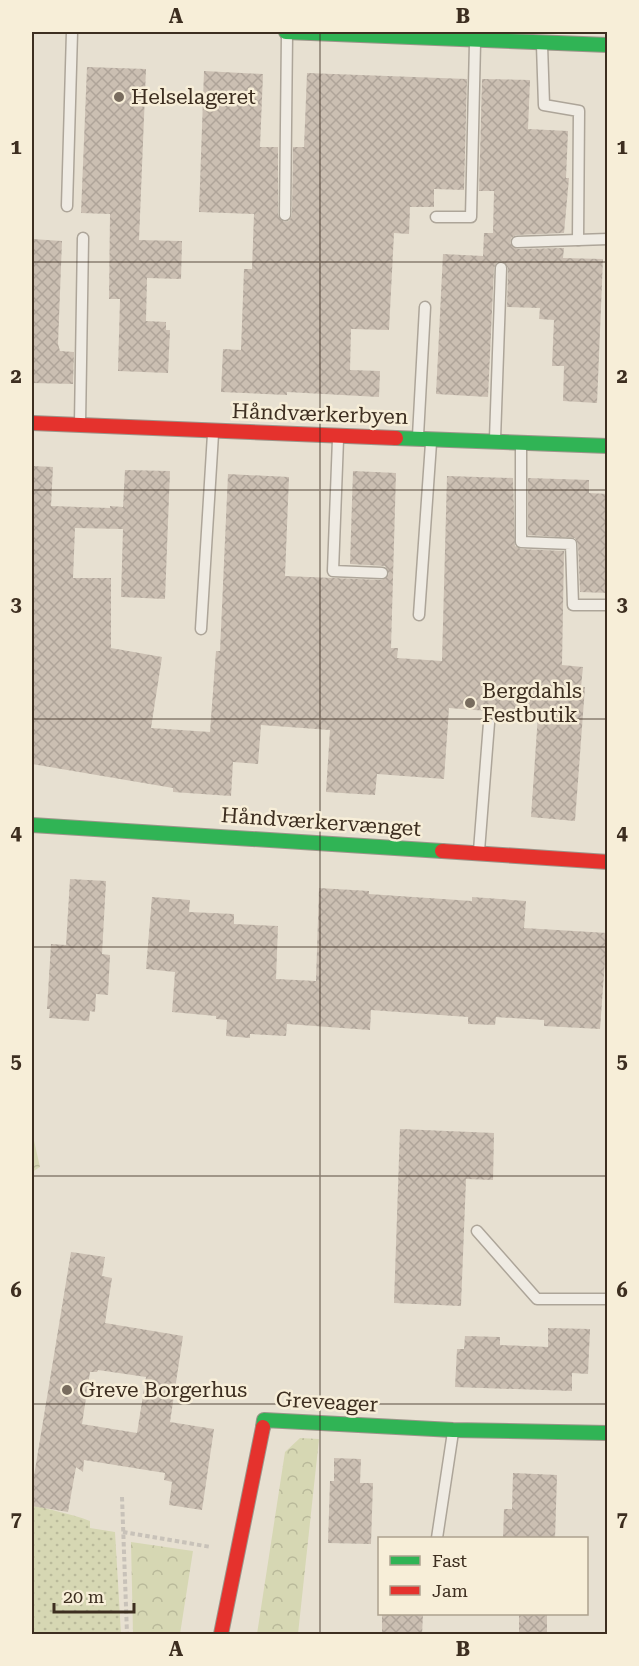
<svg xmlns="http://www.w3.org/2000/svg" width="639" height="1666" viewBox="0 0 639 1666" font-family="'Roboto Serif',serif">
<defs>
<pattern id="grass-dots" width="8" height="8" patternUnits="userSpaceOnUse" patternTransform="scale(1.5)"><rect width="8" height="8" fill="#d6d7b3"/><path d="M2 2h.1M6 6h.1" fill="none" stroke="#b9b99a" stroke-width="1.8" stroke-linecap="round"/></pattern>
<pattern id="forest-crowns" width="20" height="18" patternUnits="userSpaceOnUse" patternTransform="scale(1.5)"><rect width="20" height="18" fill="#d6d7b3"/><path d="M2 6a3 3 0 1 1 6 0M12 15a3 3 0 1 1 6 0" fill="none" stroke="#b9b99a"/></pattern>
<pattern id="building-cross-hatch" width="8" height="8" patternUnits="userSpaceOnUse" patternTransform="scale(1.5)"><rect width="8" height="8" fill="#cbbfb2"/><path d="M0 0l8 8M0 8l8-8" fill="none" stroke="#afa499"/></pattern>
</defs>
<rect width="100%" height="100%" fill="#e7e0d1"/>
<path fill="url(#grass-dots)" d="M32 1504C51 1511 70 1513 90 1521V1528L115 1532 121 1634H32Z"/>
<g fill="url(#forest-crowns)">
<path d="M32 1132 40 1167 32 1172Z"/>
<path d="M300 1438 319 1439 298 1634H257L285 1452Z"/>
<path d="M131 1542 193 1551 180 1634H133Z"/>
</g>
<g fill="url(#building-cross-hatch)" fill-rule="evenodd">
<path d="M87 67 146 69 139 240 182 241 181 279 147 278 146 321 166 322V330H170L168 373 118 371 120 299H109L110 214 81 213Z"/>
<path d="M204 71 263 74 260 147H278V215L284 222 289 221 292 215 293 147H304L307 73 467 79 464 190 434 189V207H410L409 234 394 233 389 330 351 329 350 370 380 371 379 397 287 392V395L221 392 223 349 241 350 244 269H252L254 214 199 212Z"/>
<path d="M482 79 530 80 528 129 568 131 566 178H569L564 233 516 235 511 238 510 243 517 249 564 248 563 258 603 259 597 403 563 401 564 366H552L554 320 539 319 540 308 507 307 508 268 502 261 497 262 494 268 488 397 436 394 443 254 483 256 484 233H493L494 191H479Z"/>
<path d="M32 239 62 241 58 344 60 351 74 352 73 384 32 383Z"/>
<path d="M32 466 53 467 51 506 110 508V506L123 507 125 470 170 471 165 599 121 597 123 529 75 528 73 578H111V648L162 657 151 728 210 732 216 651H220L228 474 289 477 285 576 382 580 389 574 385 566 350 564 353 471 396 473 391 648H398L397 658 442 661 447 476 513 478 515 546 521 549 564 551 562 665 583 667 581 687H585L575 821 531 817 538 715 449 708 444 779 377 774 375 795 326 792 330 730 261 725 258 764 233 762 231 796 173 792V788L32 764Z"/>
<path d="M528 478 589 480V493L608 494V593L580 592 578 544 575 538 528 535Z"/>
<path d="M70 879 106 881 102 954 110 955 108 995 96 994 95 1012 90 1011 89 1021 49 1018 50 1009H47L51 944 66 945Z"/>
<path d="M319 888 369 891V894L472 901V897L526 901 524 928 607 933 600 1029 544 1026V1020L496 1017 495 1025 468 1024V1017L371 1010 370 1030 287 1024 286 1036 250 1034V1038L226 1036 227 1020 216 1019V1016L172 1012 175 972 146 969 152 897 190 900 189 912 234 914V924L278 926 276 979 316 981Z"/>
<path d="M400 1129 494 1133 493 1180 466 1179 461 1306 394 1303Z"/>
<path d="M71 1252 105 1257 102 1276 112 1278 105 1323 183 1336 170 1422 214 1429 202 1510 169 1505 172 1482 164 1480 165 1473 84 1460 83 1472 76 1467 68 1512 32 1506V1488ZM98 1370 146 1377 137 1433 82 1424 90 1372H97Z"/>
<path d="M548 1328 590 1329 588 1374 572 1373V1391L455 1387 457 1349H464L465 1336 500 1337V1345L548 1347Z"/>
<path d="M334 1458 361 1459 360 1483H373L371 1544 328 1543 330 1481H334Z"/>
<path d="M513 1473 557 1475 555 1539H503L504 1509H512Z"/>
<path d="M382 1614H423L422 1635H382Z"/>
<rect x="519" y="1614" width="28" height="21"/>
</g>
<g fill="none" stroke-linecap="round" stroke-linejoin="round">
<defs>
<g id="lane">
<path d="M542 45 544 105 579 111 578 240"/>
<path d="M67 206 72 32"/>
<path d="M285 215 287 35"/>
<path d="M436 217H471L475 43"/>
<path d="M517 242 608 239"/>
<path d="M80 424 83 238"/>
<path d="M418 436 425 307"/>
<path d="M338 439 333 571 382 573"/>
<path d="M495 439 501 268"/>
<path d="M521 445V542L571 544 573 605H608"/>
<path d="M419 615 431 443"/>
<path d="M201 629 213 434"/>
<path d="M479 851 489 723"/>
<path d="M477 1231 537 1299H608"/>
<path d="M437 1538 453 1432"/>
</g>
<g id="fast">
<path d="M286 32 608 45"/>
<path d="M396 438 608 446"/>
<path d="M32 825 442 851"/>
<path d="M263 1427 264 1420 453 1430 608 1433"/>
</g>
<g id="jam">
<path d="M32 423 396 438"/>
<path d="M442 851 608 862"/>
<path d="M221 1634 263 1427"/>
</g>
</defs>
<use href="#lane" stroke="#ada599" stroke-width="13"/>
<use href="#fast" stroke="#9c958a" stroke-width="16"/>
<use href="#jam" stroke="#9c958a" stroke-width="16"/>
<g stroke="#c8c2b9" stroke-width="4" stroke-dasharray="4.5 3" stroke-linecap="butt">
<path d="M122 1497 127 1634"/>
<path d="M123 1532 211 1547"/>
</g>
<use href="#lane" stroke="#efebe3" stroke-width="10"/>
<use href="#fast" stroke="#30b455" stroke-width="14"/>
<use href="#jam" stroke="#e5322d" stroke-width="14"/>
</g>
<path fill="none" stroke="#3d2e20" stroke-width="1.5" stroke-opacity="0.55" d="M320 32V1634M32 262H608M32 490H608M32 719H608M32 947H608M32 1176H608M32 1404H608"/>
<g fill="#786c5e" stroke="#f7eed8" stroke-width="2">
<circle cx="119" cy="97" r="6"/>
<circle cx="470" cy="703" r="6"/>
<circle cx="67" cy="1390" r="6"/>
</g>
<g text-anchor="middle" stroke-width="5" stroke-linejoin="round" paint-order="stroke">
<g font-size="21" fill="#3d2e20" stroke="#f7eed8" text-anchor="start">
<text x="131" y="104">Helselageret</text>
<text x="482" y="698">Bergdahls<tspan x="482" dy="24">Festbutik</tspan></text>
<text x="79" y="1397">Greve Borgerhus</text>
</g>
<g font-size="21" fill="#3d2e20" stroke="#f7eed8">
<text transform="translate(320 414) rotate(2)" y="7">Håndværkerbyen</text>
<text transform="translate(321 822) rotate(4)" y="7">Håndværkervænget</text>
<text transform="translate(327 1402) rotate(3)" y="7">Greveager</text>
</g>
</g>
<rect width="639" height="1666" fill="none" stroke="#f7eed8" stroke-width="66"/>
<rect x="378" y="1537" width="210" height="78" fill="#f7eed8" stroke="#ada18e" stroke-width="1.5"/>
<rect x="390" y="1556" width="30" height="9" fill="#30b455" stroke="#ada18e" stroke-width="1.5"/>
<text x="432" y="1567" font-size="18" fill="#3d2e20">Fast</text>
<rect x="390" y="1586" width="30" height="9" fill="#e5322d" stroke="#ada18e" stroke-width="1.5"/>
<text x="432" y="1597" font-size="18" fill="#3d2e20">Jam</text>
<path d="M54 1603v9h80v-9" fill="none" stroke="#3d2e20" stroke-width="3"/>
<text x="63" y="1603" font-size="18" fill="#3d2e20" stroke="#f7eed8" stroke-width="4.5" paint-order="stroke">20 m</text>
<rect x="33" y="33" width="573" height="1600" fill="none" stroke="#3d2e20" stroke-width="2"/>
<g font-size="20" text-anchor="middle" font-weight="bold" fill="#3d2e20">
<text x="176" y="23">A</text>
<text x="463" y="23">B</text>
<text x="16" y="154">1</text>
<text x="622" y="154">1</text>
<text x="16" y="383">2</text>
<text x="622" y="383">2</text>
<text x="16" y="611">3</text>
<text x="622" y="611">3</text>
<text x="16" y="840">4</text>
<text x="622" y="840">4</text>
<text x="16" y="1068">5</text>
<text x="622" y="1068">5</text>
<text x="16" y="1297">6</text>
<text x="622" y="1297">6</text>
<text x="16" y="1526">7</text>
<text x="622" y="1526">7</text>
<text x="176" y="1656">A</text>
<text x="463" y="1656">B</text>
</g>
</svg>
